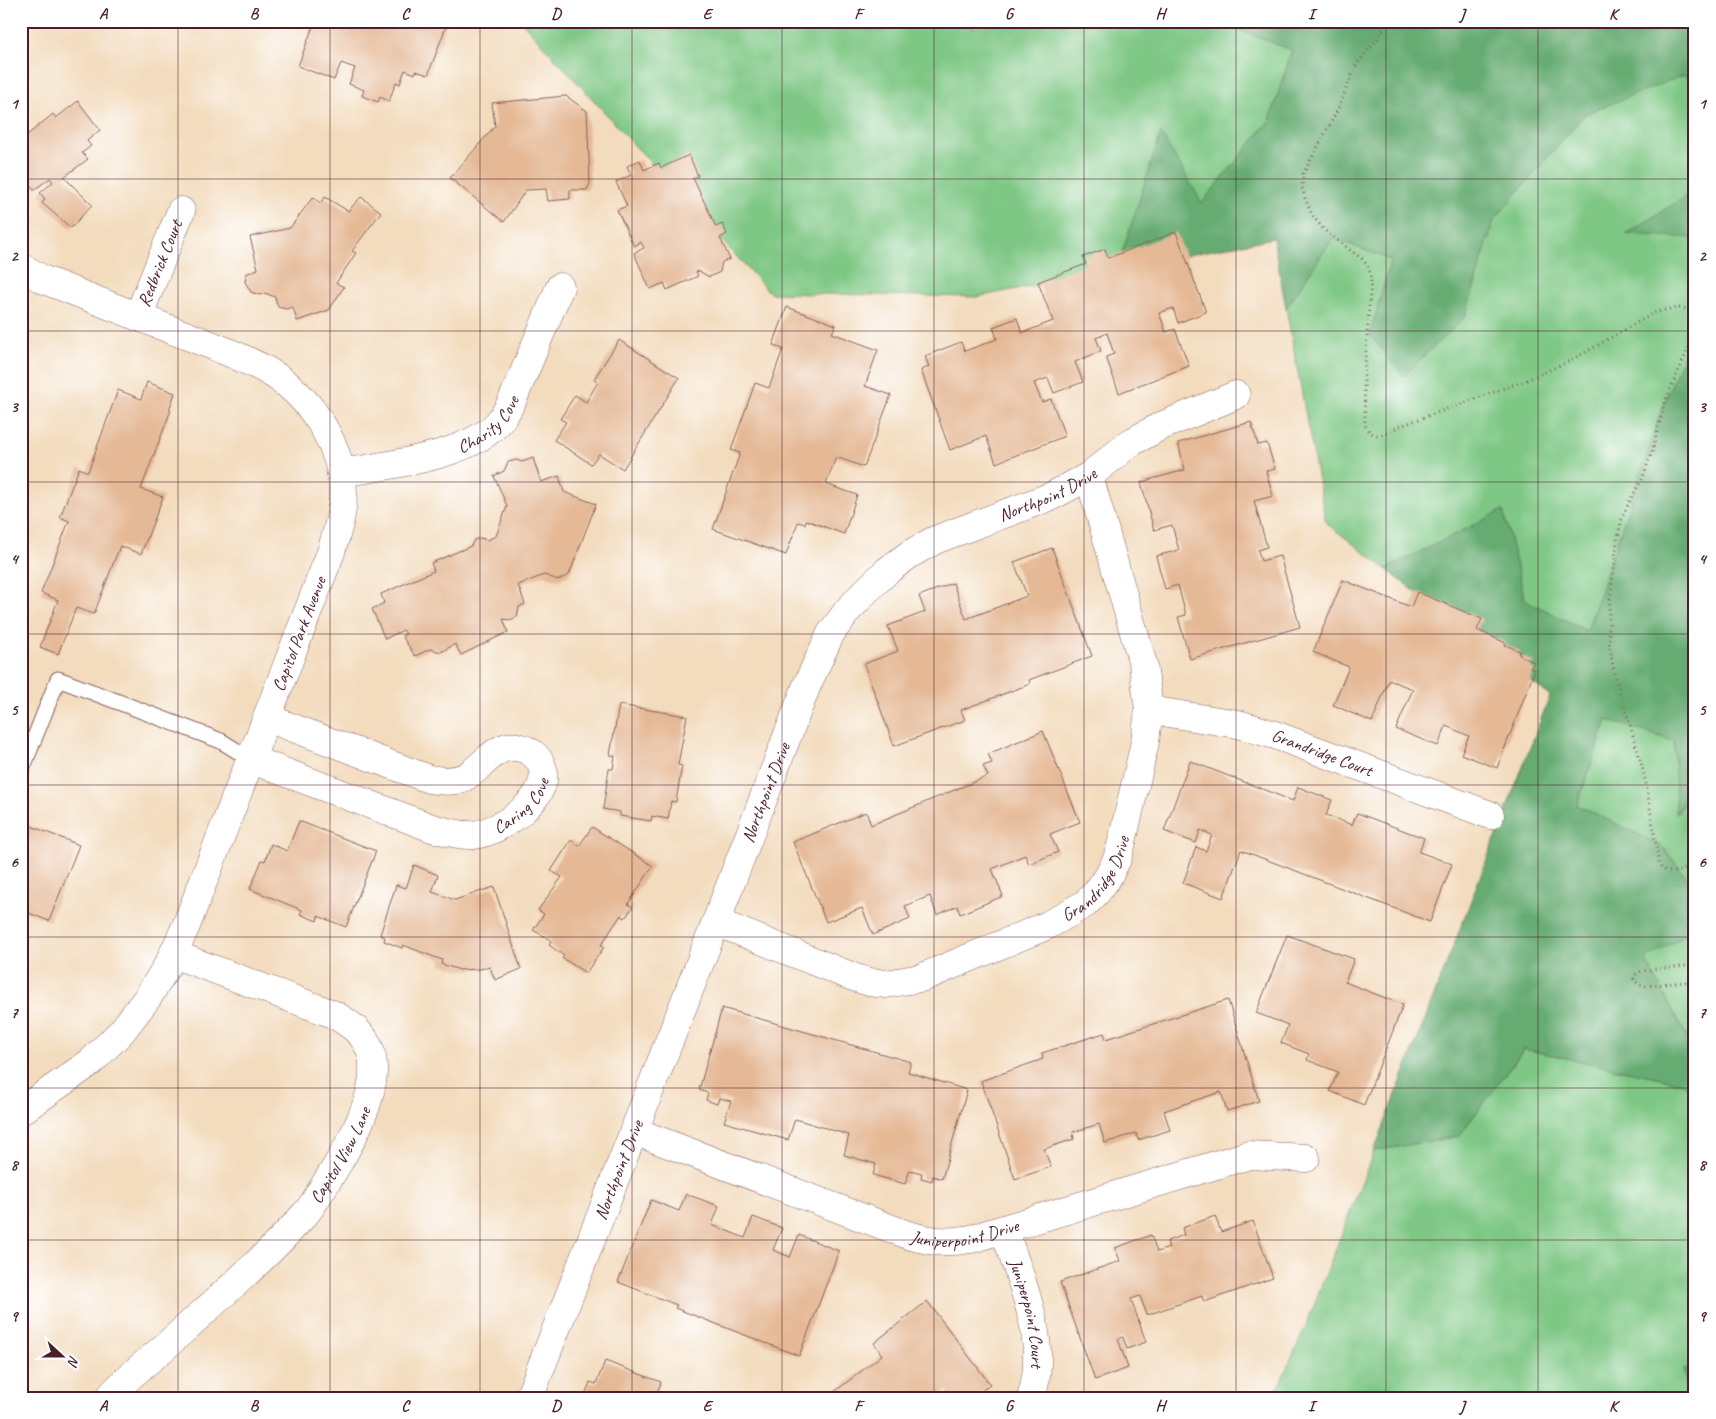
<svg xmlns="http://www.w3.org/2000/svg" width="1716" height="1419" viewBox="0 0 1716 1419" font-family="Caveat,sans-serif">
<rect width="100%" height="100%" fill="#fff"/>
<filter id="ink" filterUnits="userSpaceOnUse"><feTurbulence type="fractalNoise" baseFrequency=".02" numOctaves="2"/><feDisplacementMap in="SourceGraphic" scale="10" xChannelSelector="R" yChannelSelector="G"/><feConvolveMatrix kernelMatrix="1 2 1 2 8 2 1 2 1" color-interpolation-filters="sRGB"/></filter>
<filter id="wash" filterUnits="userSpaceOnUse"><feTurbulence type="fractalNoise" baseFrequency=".0096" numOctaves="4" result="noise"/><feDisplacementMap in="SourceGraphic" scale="20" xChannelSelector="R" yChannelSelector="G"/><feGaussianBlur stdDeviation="1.12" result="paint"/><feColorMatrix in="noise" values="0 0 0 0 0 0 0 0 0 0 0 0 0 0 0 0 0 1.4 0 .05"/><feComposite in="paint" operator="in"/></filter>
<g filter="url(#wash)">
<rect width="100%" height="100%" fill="#f3dcbe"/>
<g fill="#7ec784" stroke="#647358">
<path d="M521 21H956L977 28 982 21H1216L1292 50 1270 120 1202 204 1161 134 1117 269 977 297 770 293Z"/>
<path d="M1685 74 1695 82V191L1627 233 1695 238V327L1664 404 1587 631 1525 600 1503 511 1386 569 1326 523 1286 308 1333 238 1391 260 1370 335 1465 317 1494 220 1585 114Z"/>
<path d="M1607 720 1674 741 1677 813 1695 789V888L1662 846 1577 805Z"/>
<path d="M1695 929V1034L1689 1040 1645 959Z"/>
<path d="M1524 1049 1670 1080 1695 1088V1371L1684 1369 1686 1398H1273L1303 1333 1374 1151 1459 1136Z"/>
</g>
<g fill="#66ac72" stroke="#58664e">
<path d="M1216 21H1695V82L1684 75 1585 114 1494 220 1465 317 1403 376 1370 335 1391 260 1333 238 1286 308 1273 238 1117 269 1161 133 1202 203 1270 120 1292 50Z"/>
<path d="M1695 191V238L1626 234Z"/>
<path d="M1695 327V789L1676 813 1674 741 1607 720 1577 805 1662 846 1695 888V929L1645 959 1688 1039 1695 1034V1088L1670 1080 1524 1049 1459 1136 1374 1151 1550 696 1386 569 1503 510 1525 600 1587 631 1664 404Z"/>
<path d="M1684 1369 1695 1371V1398H1686Z"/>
</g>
<g id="blocks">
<g fill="#e5b996">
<path d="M315 21H448L428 75 416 71 415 74 405 70 400 84 396 82 389 101 380 97 378 102 362 96 364 90 349 84 355 68 341 63 334 80 298 66Z"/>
<path d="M566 96 587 111 590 183 587 190H570V199L548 201 546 189 526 190 504 222 450 178 495 126 492 103Z"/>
<path d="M78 101 100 130 87 141 91 146 82 153 88 159 64 177 92 205 71 228 42 203 45 199 40 193 53 182 50 178 34 190 26 179 23 181 21 179V140L53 114 56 118Z"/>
<path d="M689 155 698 176 693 178 716 227 722 224 727 234 720 238 730 259 722 262 720 272 709 277 699 271 696 272 698 276 667 290 664 283 650 289 634 253 644 248 641 242 634 246 617 210 627 206 616 182 631 175 627 166 640 160 644 170 659 163 661 168Z"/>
<path d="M313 197 320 203 325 197 348 211 361 197 381 212 352 251 356 253 336 283 344 287 329 310 297 321 293 307 286 309 278 307 275 297 265 293 260 295 251 292 245 282 246 274 258 269 250 237 290 228Z"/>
<path d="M1176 232 1206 312 1178 323 1173 308 1159 313 1166 332 1175 329 1189 366 1119 393 1106 357 1114 354 1107 333 1096 338 1101 351 1075 362 1083 382 1054 393 1048 378 1034 383 1042 402 1051 399 1065 436 996 463 986 436 950 450 921 370 929 367 925 356 961 342 965 351 997 339 993 327 1017 318 1022 333 1053 321 1038 282 1086 264 1083 257 1105 249 1108 258Z"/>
<path d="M787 307 836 325 832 333 878 350 865 386 891 395 864 467 836 457 826 484 857 495 844 534 806 520 805 524 798 522 786 555 713 529 740 453 731 450 755 383 769 388 783 349 773 345Z"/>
<path d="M619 340 679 378 623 469 599 454 591 464 554 440 566 422 560 419 575 395 586 402 598 382 594 379Z"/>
<path d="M147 382 175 393 169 410H171L141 489 163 497 141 554 120 546 94 614 76 608 58 654 40 647 58 600 41 593 69 521 60 517 79 468 88 472 118 390 141 399Z"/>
<path d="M1251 422 1258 445 1267 443 1275 469 1266 471 1273 496 1254 501 1267 547 1258 550 1261 561 1280 556 1300 627 1190 659 1178 617 1186 615 1178 585 1165 589 1156 556 1179 550 1172 525 1154 530 1141 482 1185 470 1178 443Z"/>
<path d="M533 458 541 482 559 476 564 492 596 504 569 575 558 580 544 575 518 585 525 604 519 607 517 617 510 620 503 619 508 632 461 655 455 644 441 652 430 649 415 656 402 636 406 634 403 630 385 639 372 609 384 603 381 594 434 571 431 563 471 546 474 540 480 538 487 540 496 536 507 506 494 476 504 471 508 462 517 460 522 462Z"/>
<path d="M1052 548 1092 656 1029 680 1030 684 961 710 965 720 894 746 864 664 898 651 888 626 925 612 919 596 953 583 966 619 1027 596 1014 562Z"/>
<path d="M1343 580 1411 607 1417 592 1482 619 1477 630 1506 643 1505 645 1520 651 1519 655 1534 662 1530 668 1535 670 1497 768 1461 754 1469 736 1446 726 1438 746 1396 729 1413 689 1389 680 1372 722 1333 705 1349 667 1313 652Z"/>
<path d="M619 705 687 716 678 765 682 766 676 802 671 801 668 819 652 816 651 821 620 816V812L603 809 609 769H613L615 756 610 755Z"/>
<path d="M1043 731 1080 822 1050 834 1058 852 1029 864 1025 855 992 869 1003 896 960 914 957 906 937 915 930 896 905 906 910 919 873 935 862 908 826 922 793 842 866 812 871 825 988 776 983 766 992 763 988 754Z"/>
<path d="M1190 761 1293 801 1298 787 1332 800 1326 815 1352 825 1357 813 1424 838 1419 852 1452 864 1430 922 1241 850 1223 898 1183 883 1196 847 1206 851 1212 835 1200 830 1196 843 1164 831Z"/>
<path d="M299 821 376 851 346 927 318 916 317 921 300 914 302 910 250 889 262 860 265 861 271 844 287 851Z"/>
<path d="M21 822 79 845 49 921 21 910Z"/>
<path d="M592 827 653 866 628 904 633 907 625 918 621 915 601 945 604 947 586 973 562 958 564 956 549 945 551 940 533 930 544 914 538 910 562 877 551 871 571 840 579 846Z"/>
<path d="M414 865 438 875 432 892 455 900 494 887 521 969 495 980 490 967 480 969 460 970 441 964 442 960 403 945 402 948 384 941 385 937 380 935 396 885 406 888Z"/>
<path d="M1287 935 1354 959 1345 982 1403 1005 1364 1105 1330 1091 1338 1072 1307 1060 1309 1054 1281 1043 1288 1025 1256 1013Z"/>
<path d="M1228 1000 1259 1101 1227 1111 1221 1092 1196 1100 1164 1111 1170 1130 1138 1140 1136 1133 1105 1143 1099 1124 1073 1132 1074 1139 1044 1149 1051 1167 1015 1179 981 1081 1043 1059 1042 1053 1104 1033 1106 1039Z"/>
<path d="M722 1008 911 1062 908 1072 967 1090 942 1179 933 1176 932 1181 921 1178 922 1173 910 1170 905 1184 873 1175 876 1164 844 1155 849 1135 795 1119 788 1140 724 1122 731 1101 719 1098 717 1104 706 1100 708 1093 699 1090Z"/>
<path d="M686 1194 719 1206 712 1225 745 1238 753 1217 782 1228 773 1250 790 1257 799 1235 839 1251 799 1356 675 1308 677 1305 618 1282 651 1200 679 1211Z"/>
<path d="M1215 1216 1221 1232 1253 1221 1273 1278 1204 1302 1202 1296 1147 1315 1140 1296 1131 1299 1146 1342 1127 1349 1123 1337 1118 1339 1128 1368 1095 1380 1060 1282 1120 1261 1115 1248 1151 1235 1157 1252 1169 1248 1167 1241 1184 1235 1182 1228Z"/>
<path d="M927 1301 990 1384 972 1398H953L947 1390 937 1398H830L829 1396 882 1355 874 1343Z"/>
<path d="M605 1361 661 1382 655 1398H584L590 1382 596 1384Z"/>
</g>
</g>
</g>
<g filter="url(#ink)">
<use href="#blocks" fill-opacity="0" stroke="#85615e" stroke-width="1"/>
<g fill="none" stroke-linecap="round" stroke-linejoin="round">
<defs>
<path id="service" d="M21 772 58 679 221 741 250 759"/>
<g id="minor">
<path d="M21 267 42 279C87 297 132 314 177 332 206 343 236 354 264 369 309 393 343 445 343 496 343 515 336 534 331 552L186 926 170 961 148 997 122 1031 91 1062 21 1111"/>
<path id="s1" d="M138 317 181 211"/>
<path id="s2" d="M341 473C386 465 474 457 502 418 506 413 509 407 512 401L560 287"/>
<path id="s3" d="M1149 710 1238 724 1275 735 1490 815"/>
<path id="s4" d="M250 759 432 828C445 831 459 836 473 835 500 833 556 795 541 764 538 756 529 750 521 748 496 740 483 769 463 778 452 782 440 781 429 779L267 718"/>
<path id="s5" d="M716 922 853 977 869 982 886 984 921 978 1048 925 1085 904 1096 893 1108 877 1117 859 1122 842 1145 742 1149 710 1143 664 1089 476"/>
<path id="s6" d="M634 1131 908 1235C932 1242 947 1243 971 1239L1249 1155 1306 1158"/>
<path id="s7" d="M1004 1229C1021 1282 1050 1342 1031 1398"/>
<path id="s8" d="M109 1398C126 1377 148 1362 168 1344 214 1302 263 1261 305 1214 312 1207 317 1197 322 1189 343 1157 380 1097 372 1057 368 1036 351 1024 333 1014L173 954"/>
<path id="s9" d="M529 1398 716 922 807 685 831 633 848 610 867 590 887 571 910 554 935 540 1052 496 1089 476 1130 443 1159 427 1236 395"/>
</g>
</defs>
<use href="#service" stroke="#85615e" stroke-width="17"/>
<use href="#minor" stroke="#85615e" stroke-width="29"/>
<g stroke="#85615e" stroke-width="3" stroke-dasharray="1 4" stroke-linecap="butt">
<path d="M1388 21 1375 42 1356 65 1338 109 1303 174 1302 187 1305 198 1312 215 1324 230 1362 259C1368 265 1370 271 1371 280L1364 377 1365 425C1375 443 1387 433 1400 426L1527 380 1570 361 1654 313C1666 310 1685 303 1695 314"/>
<path d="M1695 334 1665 401 1652 452 1641 482 1632 496 1622 518 1617 541 1609 610V643L1614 672 1640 759 1646 783 1659 863 1662 869 1667 871 1677 872 1695 865"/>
<path d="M1695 963C1678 971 1645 965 1635 975L1634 979 1638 984 1644 986 1695 981"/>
</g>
<use href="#service" stroke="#fff" stroke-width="15"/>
<use href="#minor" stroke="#fff" stroke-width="28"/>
</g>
</g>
<path fill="none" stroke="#4a1f2b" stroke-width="1" stroke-opacity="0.55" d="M178 21V1398M330 21V1398M480 21V1398M632 21V1398M782 21V1398M934 21V1398M1084 21V1398M1236 21V1398M1386 21V1398M1538 21V1398M21 179H1695M21 331H1695M21 482H1695M21 634H1695M21 785H1695M21 937H1695M21 1088H1695M21 1240H1695"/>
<g text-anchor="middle" stroke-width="4.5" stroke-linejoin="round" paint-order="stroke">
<g font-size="18" fill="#4a1f2b" stroke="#fff">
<text dy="6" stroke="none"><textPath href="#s1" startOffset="58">Redbrick Court</textPath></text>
<text dy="6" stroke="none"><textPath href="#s2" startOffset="159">Charity Cove</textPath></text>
<text dy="6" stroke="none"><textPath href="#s9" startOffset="1085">Northpoint Drive</textPath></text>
<text transform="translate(299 634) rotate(-69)" y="6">Capitol Park Avenue</text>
<text dy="6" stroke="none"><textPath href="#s3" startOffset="179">Grandridge Court</textPath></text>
<text dy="6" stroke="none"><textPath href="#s9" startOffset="650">Northpoint Drive</textPath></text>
<text dy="6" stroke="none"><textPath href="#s4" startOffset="295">Caring Cove</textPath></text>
<text dy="6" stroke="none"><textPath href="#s5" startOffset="424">Grandridge Drive</textPath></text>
<text dy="6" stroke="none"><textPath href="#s8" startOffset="338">Capitol View Lane</textPath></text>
<text dy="6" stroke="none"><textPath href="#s9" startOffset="245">Northpoint Drive</textPath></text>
<text dy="6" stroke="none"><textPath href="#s6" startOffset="351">Juniperpoint Drive</textPath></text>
<text dy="6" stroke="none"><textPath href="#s7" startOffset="88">Juniperpoint Court</textPath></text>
</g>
</g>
<rect width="1716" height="1419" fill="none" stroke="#fff" stroke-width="55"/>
<g transform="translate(62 1356) rotate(111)" stroke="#ffffff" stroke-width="4" paint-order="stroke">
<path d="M0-4L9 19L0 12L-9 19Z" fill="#4a1f2b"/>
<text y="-8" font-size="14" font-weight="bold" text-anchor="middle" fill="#4a1f2b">N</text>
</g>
<rect x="28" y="28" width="1660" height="1364" fill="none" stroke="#4a1f2b" stroke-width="2"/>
<g font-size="16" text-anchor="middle" font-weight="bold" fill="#4a1f2b">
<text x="103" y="19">A</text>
<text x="254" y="19">B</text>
<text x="405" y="19">C</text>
<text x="556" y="19">D</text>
<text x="707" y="19">E</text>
<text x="858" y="19">F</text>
<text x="1009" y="19">G</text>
<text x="1160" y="19">H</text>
<text x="1311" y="19">I</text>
<text x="1462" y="19">J</text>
<text x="1613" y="19">K</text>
<text x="14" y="109">1</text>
<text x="1702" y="109">1</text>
<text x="14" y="261">2</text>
<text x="1702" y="261">2</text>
<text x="14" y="412">3</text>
<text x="1702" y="412">3</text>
<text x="14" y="564">4</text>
<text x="1702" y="564">4</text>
<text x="14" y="715">5</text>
<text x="1702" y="715">5</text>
<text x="14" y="867">6</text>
<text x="1702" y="867">6</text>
<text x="14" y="1018">7</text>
<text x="1702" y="1018">7</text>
<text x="14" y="1170">8</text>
<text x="1702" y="1170">8</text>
<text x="14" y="1321">9</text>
<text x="1702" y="1321">9</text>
<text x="103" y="1411">A</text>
<text x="254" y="1411">B</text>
<text x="405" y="1411">C</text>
<text x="556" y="1411">D</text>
<text x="707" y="1411">E</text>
<text x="858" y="1411">F</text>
<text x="1009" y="1411">G</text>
<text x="1160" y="1411">H</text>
<text x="1311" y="1411">I</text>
<text x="1462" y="1411">J</text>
<text x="1613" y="1411">K</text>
</g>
</svg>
